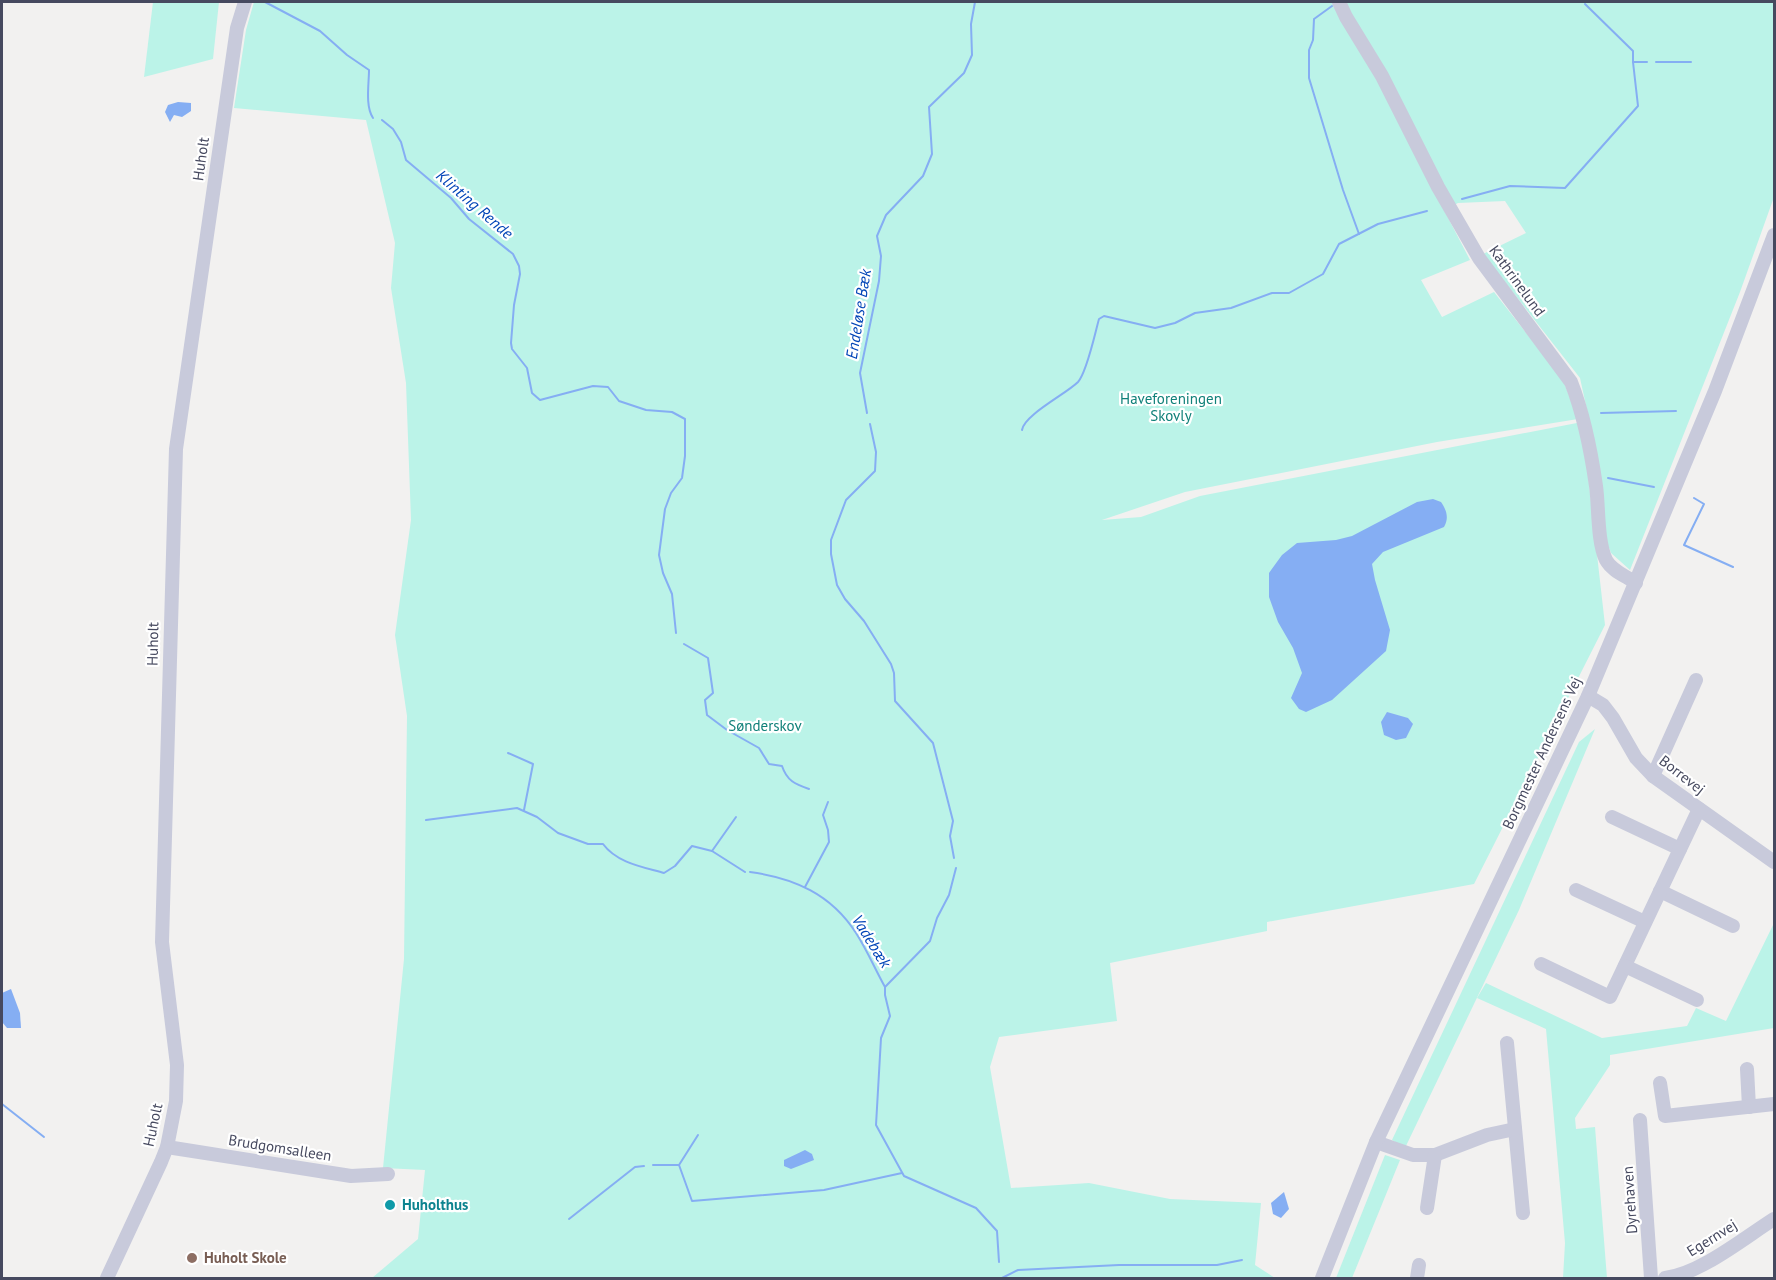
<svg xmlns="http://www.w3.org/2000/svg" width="1776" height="1280" viewBox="0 0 1776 1280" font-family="'PT Sans',sans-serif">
<rect width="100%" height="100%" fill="#f2f1f0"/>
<g fill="#bbf3e8">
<path d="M153 2H219L213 59 144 77Z"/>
<path d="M254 2H1774V197L1740 292 1630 570 1611 553 1606 540 1599 465 1580 378 1483 254 1526 233 1505 201 1458 203 1444 210 1470 260 1421 280 1442 317 1494 292 1563 380 1578 419 1437 442 1185 492 1102 520 1141 517 1200 496 1582 422 1605 625 1474 884 1267 922V931L1110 963 1117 1021 999 1037 990 1067 1011 1188 1089 1183 1170 1199 1261 1203 1255 1265 1275 1278H372L418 1239 425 1170 383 1168 404 959 407 716 395 635 411 520 406 383 391 288 395 243 366 120 234 108 246 30Z"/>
<path d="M1595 729 1519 910 1405 1148 1392 1140 1579 742Z"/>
<path d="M1774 923V1028L1610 1055V1065L1575 1118 1576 1129 1595 1127 1607 1278H1563L1565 1243 1546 1029 1477 998 1486 983 1602 1038 1687 1026 1696 1008 1726 1021Z"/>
<path d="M1385 1155 1400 1160 1352 1278H1336Z"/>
</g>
<g fill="#85aef3">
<path d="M178 102 191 103V111L182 117 174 115 170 122 165 112 168 105Z"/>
<path d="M1433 499 1441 502C1447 511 1449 518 1444 527L1383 552 1372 564 1375 580 1390 630 1386 651 1332 700 1306 712 1299 709 1291 698 1302 673 1293 648 1278 622 1269 597V573L1282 555 1297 543 1336 540 1352 536 1417 502Z"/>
<path d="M1387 712 1408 718 1413 724 1406 738 1396 740 1384 735 1381 722Z"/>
<path d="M11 989 20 1013 21 1028H7L2 1022V993Z"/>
<path d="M805 1150 812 1154 814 1160 791 1169 784 1166V1160Z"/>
<path d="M1284 1192 1289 1209 1281 1218 1273 1214 1271 1203Z"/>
</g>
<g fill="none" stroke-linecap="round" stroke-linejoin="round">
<g stroke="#85aef3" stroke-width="2">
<path d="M265 2 320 31 347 55 369 70C369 84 365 106 373 118"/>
<path d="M1585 4 1633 51V62"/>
<path d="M1332 6 1314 19 1313 40 1309 50V78L1343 190 1359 234"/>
<path d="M1656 62H1691"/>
<path d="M382 120 393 129 401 142 406 160 451 198 469 219 513 254 519 266 520 274 514 305 511 343 512 349 527 368 532 393 540 400 593 386 608 387 619 401 646 410 672 412 685 419V456L682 478 671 493 665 509 659 555 663 573 672 594 676 633"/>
<path d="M1462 199 1510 186 1565 188 1638 106 1633 62H1647"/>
<path d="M867 413 860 373 879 281 881 256 877 236 886 215 923 176 932 154 929 107 964 73 972 55 971 24 975 2"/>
<path d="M1601 413 1676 411"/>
<path d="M870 424 876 452 875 471 846 500 831 540V554L837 585 845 599 864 621 891 664 894 673 895 701 933 743 953 821 950 836 954 858"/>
<path d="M1022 430C1024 415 1066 394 1078 382 1087 372 1095 333 1099 319L1104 316 1155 328 1175 323 1195 313 1231 308 1272 293H1289L1323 274 1339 244 1378 224 1427 211"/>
<path d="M1608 478 1654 487"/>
<path d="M1694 498 1704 504 1684 545 1733 567"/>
<path d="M684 644 708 658 713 693 705 700 707 715 727 730 759 748 769 764 782 766C787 781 795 784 809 789"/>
<path d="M508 753 533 764 524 810"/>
<path d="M426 820 517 808 537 817 558 833 588 844H603C617 863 643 867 664 873L675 866 692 846 712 851 745 872"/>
<path d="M712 851 736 817"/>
<path d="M956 868 949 895 937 918 930 941 885 987V995L890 1016 881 1038 876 1125 904 1176 976 1208 997 1231 999 1262"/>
<path d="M750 872C794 878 831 894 856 933 867 950 875 969 885 987"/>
<path d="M805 887 829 842 828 830 823 815 828 802"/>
<path d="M2 1104 44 1137"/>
<path d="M653 1165H679L692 1201 824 1190 902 1173"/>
<path d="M679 1165 698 1135"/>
<path d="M569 1219 635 1167 644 1166"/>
<path d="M1002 1278 1018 1270 1119 1265H1217L1242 1260"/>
</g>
<g stroke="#c8cadb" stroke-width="14">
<path d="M1339 2 1346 17 1382 76 1438 187 1479 258 1571 382C1584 415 1591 451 1596 486 1599 507 1597 541 1606 560 1612 571 1626 576 1636 583"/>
<path d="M1588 696 1603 705 1613 718 1636 758 1653 776 1774 862"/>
<path d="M1653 776 1696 680"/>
<path d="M1612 817 1680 849"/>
<path d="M1576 890 1645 922"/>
<path d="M1660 891 1733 926"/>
<path d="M1541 964 1610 997 1699 809"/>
<path d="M1625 966 1697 1000"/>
<path d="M1507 1043 1523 1213"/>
<path d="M1747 1069 1749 1107"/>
<path d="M1660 1083 1665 1116 1774 1104"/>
<path d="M1640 1120 1651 1278"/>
<path d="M1376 1142 1413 1155H1435L1487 1135 1515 1129"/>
<path d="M167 1147 351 1176 388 1174"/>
<path d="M1427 1208 1435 1155"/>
<path d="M107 1278 161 1162 167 1147 176 1101 177 1065 162 942 176 449 237 28 245 2"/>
<path d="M1322 1278 1376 1142 1588 696 1715 391 1774 235"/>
<path d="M1417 1278 1419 1265"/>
<path d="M1665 1278C1700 1274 1744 1238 1774 1219"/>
</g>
</g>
<circle fill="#0f9aa8" stroke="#fff" stroke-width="2" cx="390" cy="1205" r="6"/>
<circle fill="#8d6e63" stroke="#fff" stroke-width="2" cx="192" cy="1258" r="6"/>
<g text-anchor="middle" stroke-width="4.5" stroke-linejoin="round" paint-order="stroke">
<g font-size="15" fill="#46495f" stroke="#fff">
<text transform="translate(201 159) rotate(-82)" y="5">Huholt</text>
<text transform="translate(1517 281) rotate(54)" y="5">Kathrinelund</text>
<text transform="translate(153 644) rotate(-89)" y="5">Huholt</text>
<text transform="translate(1542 753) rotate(-65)" y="5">Borgmester Andersens Vej</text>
<text transform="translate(1682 775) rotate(38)" y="5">Borrevej</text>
<text transform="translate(153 1125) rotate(-78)" y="5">Huholt</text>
<text transform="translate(280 1148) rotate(9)" y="5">Brudgomsalleen</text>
<text transform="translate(1630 1200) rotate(-94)" y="5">Dyrehaven</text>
<text transform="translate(1712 1238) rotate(-32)" y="5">Egernvej</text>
</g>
<g font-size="15" fill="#108179" stroke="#fff">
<text x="1171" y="404">Haveforeningen<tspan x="1171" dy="17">Skovly</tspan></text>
<text x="765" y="731">Sønderskov</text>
</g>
<g font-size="15" font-weight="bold" fill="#0d838f" stroke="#fff" text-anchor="start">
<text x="402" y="1210">Huholthus</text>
</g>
<g font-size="15" font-weight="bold" fill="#785e54" stroke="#fff" text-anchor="start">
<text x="204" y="1263">Huholt Skole</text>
</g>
<g font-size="16" font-style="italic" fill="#0144b7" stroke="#fff">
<text transform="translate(475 204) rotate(41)" y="6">Klinting Rende</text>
<text transform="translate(858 314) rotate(-81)" y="6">Endeløse Bæk</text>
<text transform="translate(872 941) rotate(58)" y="6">Vadebæk</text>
</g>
</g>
<rect width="1776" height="1280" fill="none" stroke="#46495f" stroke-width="6"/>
</svg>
